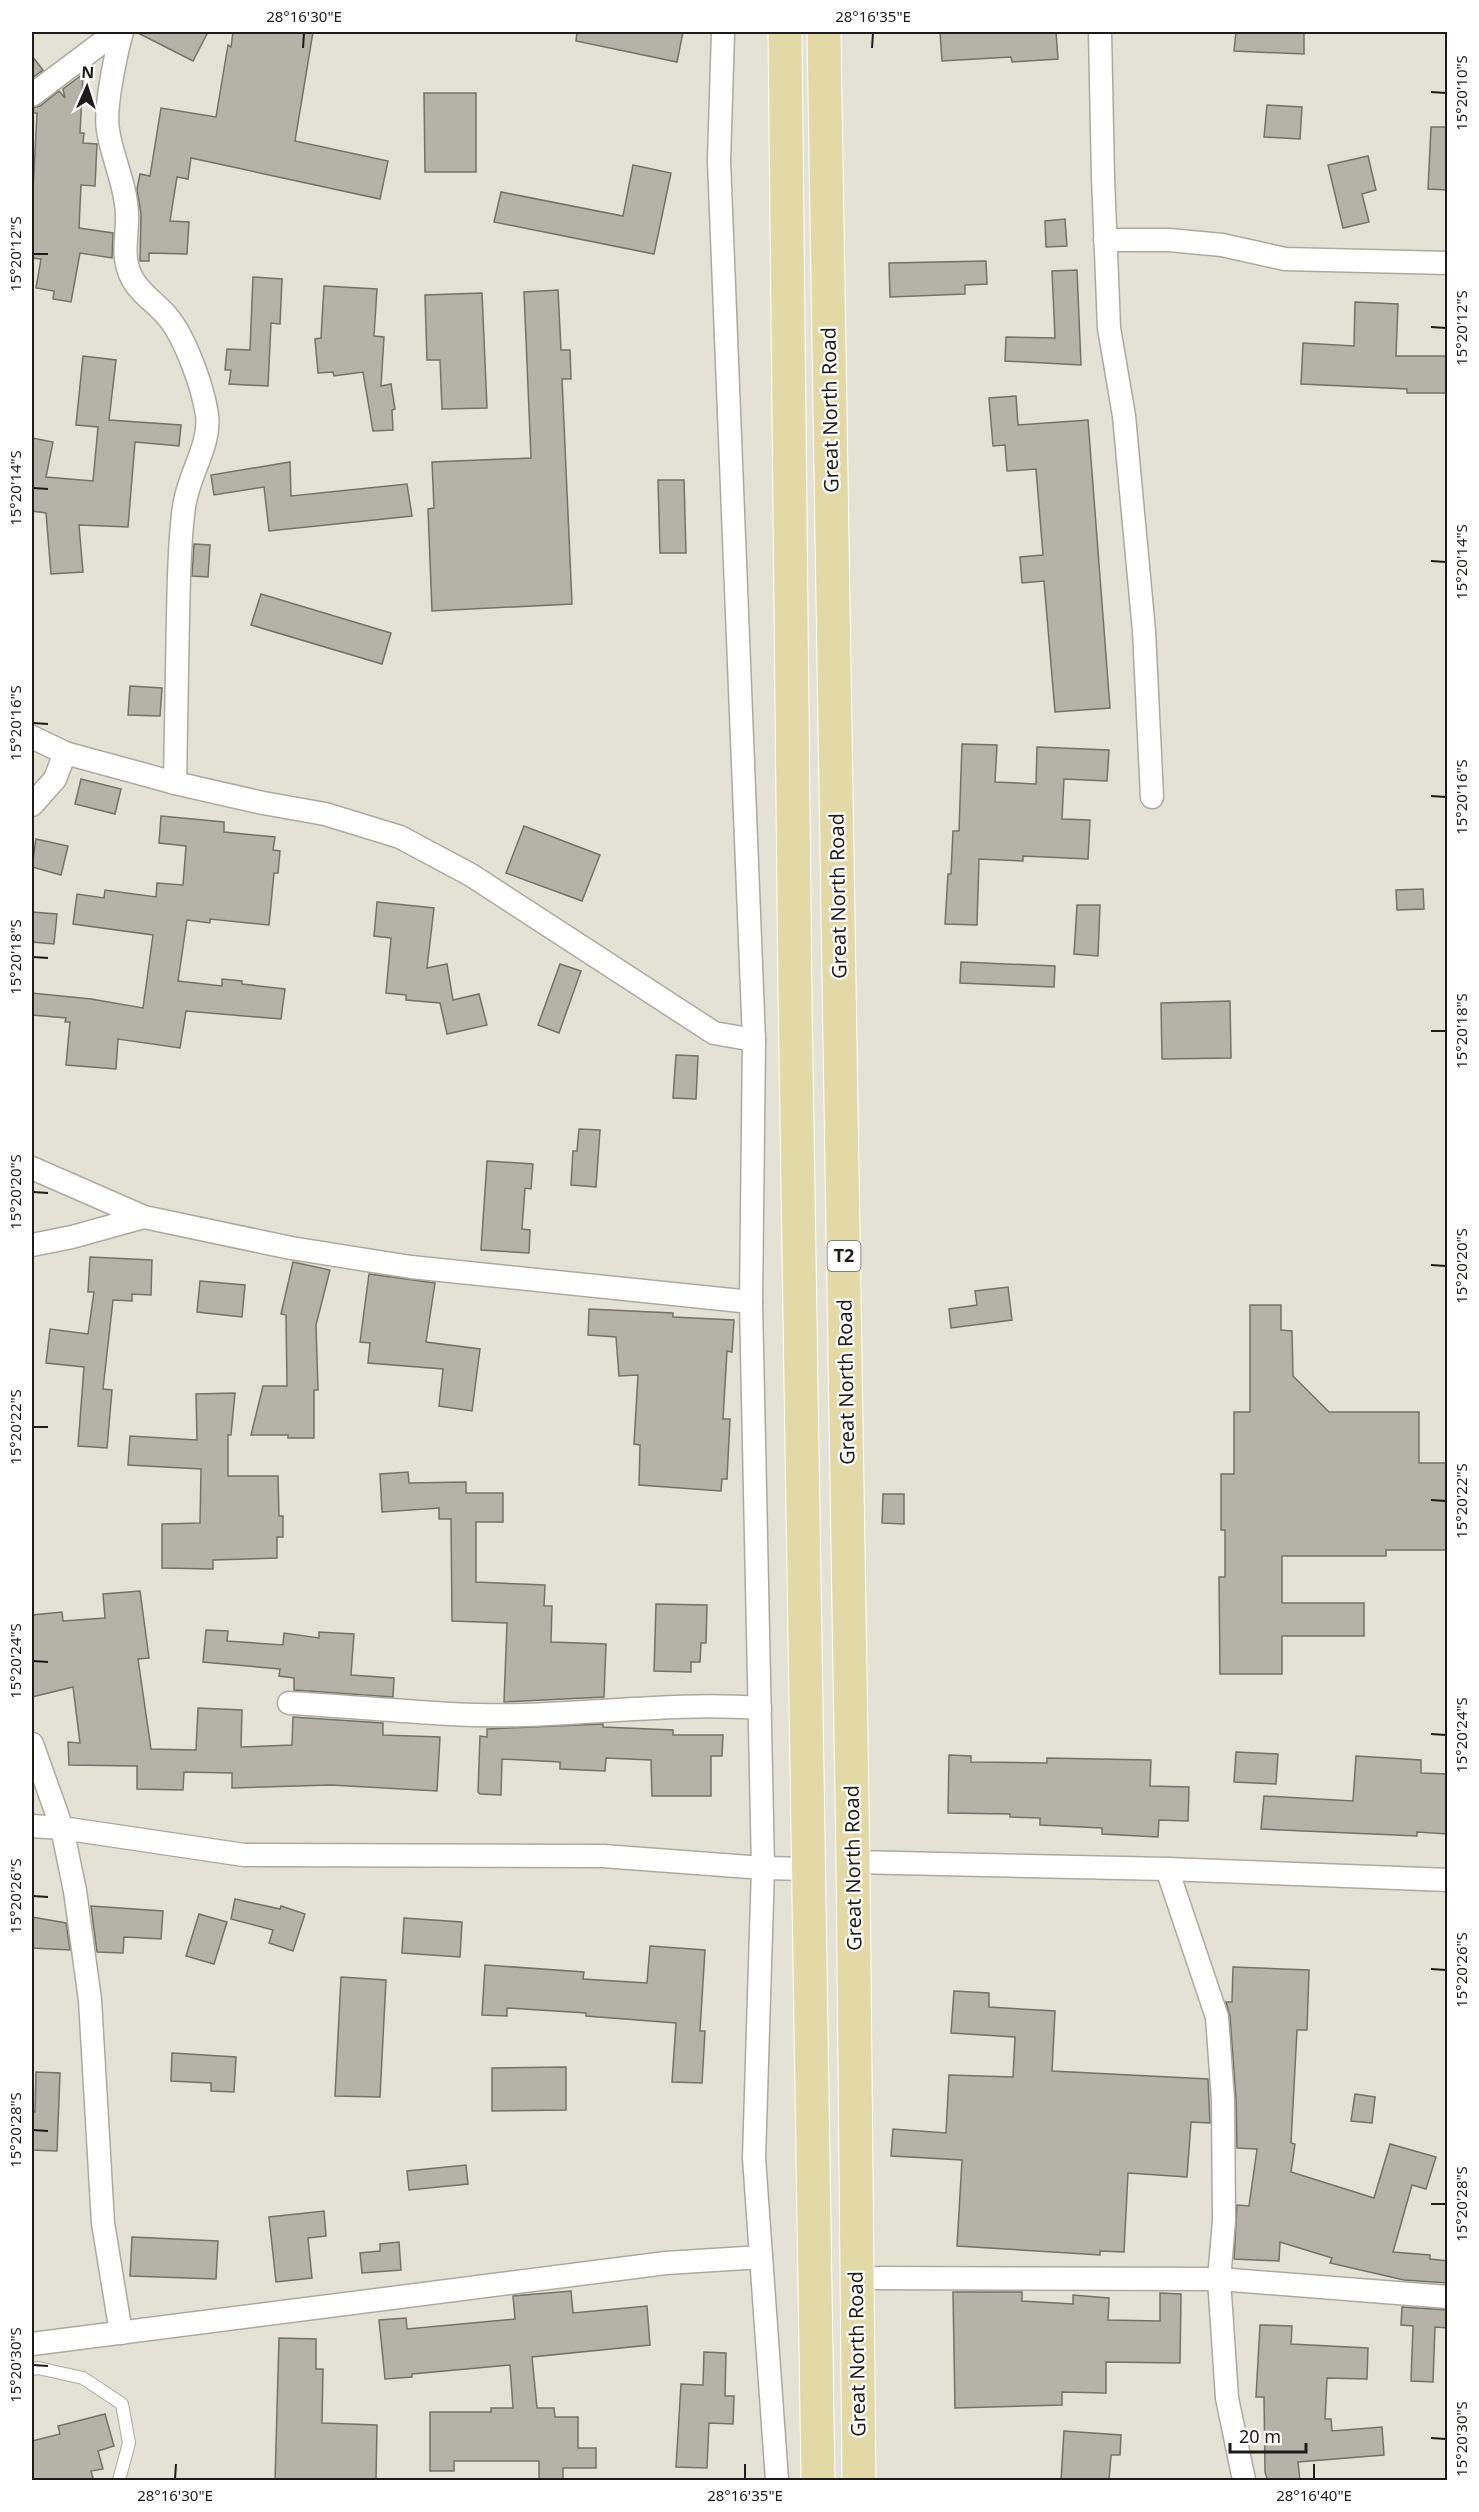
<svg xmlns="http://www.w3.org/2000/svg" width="1479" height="2512" viewBox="0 0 1479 2512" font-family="'Noto Sans',sans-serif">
<rect width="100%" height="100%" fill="#e4e2d5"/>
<g fill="#b5b3a8" stroke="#747268" stroke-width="1.5">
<path d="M136 32H208L193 61Z"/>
<path d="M233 32H313L295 141 388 161 380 199 191 158 188 179 177 177 170 221 189 222 187 254 149 253V261H140L141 214 137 189 140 174 150 176 161 108 216 117 228 45 231 47Z"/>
<path d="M577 32H683L677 62 576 41Z"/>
<path d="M940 32H1056L1058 59 1012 62 1011 57 942 61Z"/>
<path d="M1236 32H1304V54L1234 51Z"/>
<path d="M32 56 43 70 32 78Z"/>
<path d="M83 74 80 133H84L83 143 97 144 95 186 81 185 79 228 113 233 112 258 80 253 71 302 53 299 54 291 36 288 41 259 32 258V210L37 113H32V108L40 106 59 91 65 98 63 89Z"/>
<path d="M424 93H476V172H425Z"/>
<path d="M1267 105 1302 107 1300 139 1264 137Z"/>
<path d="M1431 127H1448V190L1428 189Z"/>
<path d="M1368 156 1376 190 1362 194 1369 222 1343 228 1328 165Z"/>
<path d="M633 165 671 173 654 254 494 222 501 192 623 216Z"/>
<path d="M1065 219 1067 246 1046 247 1045 221Z"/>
<path d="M986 261 987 284 965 285V294L890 297 889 263Z"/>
<path d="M1077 270 1081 365 1005 361 1006 337 1055 338 1052 271Z"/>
<path d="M253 277 282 279 280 324 271 323 268 386 229 384 231 370H225L227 349 250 350Z"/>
<path d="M324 286 377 289 374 336 384 337 381 386 391 384 395 409 392 410 393 430 373 431 363 372 334 376 333 372 318 373 315 339 321 338Z"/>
<path d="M558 290 561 350H570L571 379H562L572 604 432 611 428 509 434 508 432 462 531 458 524 292Z"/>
<path d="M482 293 487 408 442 409 440 360H427L425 295Z"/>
<path d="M1355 302 1398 304 1396 356H1448V393H1407V389L1301 384 1303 343 1354 346Z"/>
<path d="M83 356 116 360 109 420 181 425 179 446 135 442 128 527 79 525 83 572 51 574 46 513 32 511V438L53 442 46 477 93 481 98 427 76 425Z"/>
<path d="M1016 396 1018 425 1088 420 1110 708 1055 712 1044 581 1022 583 1020 557 1043 555 1036 469 1007 471 1005 445 993 446 989 398Z"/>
<path d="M290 462 291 496 407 484 412 516 269 531 264 487 214 495 211 475Z"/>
<path d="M658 480H684L686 553H660Z"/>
<path d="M194 544 210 545 208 577 192 576Z"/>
<path d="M261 594 391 633 382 664 251 625Z"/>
<path d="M130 686 162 688 160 716 128 715Z"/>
<path d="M962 744 997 745 995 782 1036 784 1037 747 1109 750 1107 781 1064 779 1062 819 1090 820 1088 859 1023 856V861L979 859 977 925 945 924 948 874H951L953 831H959Z"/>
<path d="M81 779 121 789 115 814 75 804Z"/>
<path d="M161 816 224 822V832L275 837 273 850 280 851 278 873H274L269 925 210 919V923L187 920 178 981 222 986V979L242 981V984L285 989 281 1019 186 1011 180 1048 118 1039 116 1069 66 1065 70 1022H65L66 1018 32 1015V993L91 999 143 1008 153 935 73 924 77 894 104 898 105 890 156 897 157 883 183 885 186 846 159 843Z"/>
<path d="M524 826 600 855 582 901 506 873Z"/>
<path d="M36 839 68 846 61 875 32 867Z"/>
<path d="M1423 889 1424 909 1397 910 1396 890Z"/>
<path d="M377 902 434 908 427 968 447 964 453 1000 479 994 487 1025 447 1034 440 1003 406 1000V995L386 993 391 938 374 936Z"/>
<path d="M1077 905H1100L1098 956 1074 954Z"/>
<path d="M32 912 57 914 54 944 32 942Z"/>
<path d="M961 962 1055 966 1054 987 960 983Z"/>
<path d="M560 964 581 971 559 1033 538 1025Z"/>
<path d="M1230 1001 1231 1058 1162 1059 1161 1003Z"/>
<path d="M676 1055 698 1056 696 1099 673 1098Z"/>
<path d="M579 1129 600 1130 596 1187 571 1185 573 1151H577Z"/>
<path d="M487 1161 533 1164 531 1189 525 1188 522 1229 530 1230 529 1253 481 1250Z"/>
<path d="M90 1257 152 1260 151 1295 132 1294V1301L113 1300 103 1389 112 1390 107 1448 78 1446 84 1367 46 1363 50 1329 88 1334 94 1292H88Z"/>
<path d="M293 1262 330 1270 316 1325 318 1390H314V1438H288V1435H251L263 1386H287L286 1315 281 1314Z"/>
<path d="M369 1274 435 1283 426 1342 480 1349 472 1411 439 1406 443 1369 368 1363 370 1343 360 1342Z"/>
<path d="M200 1281 245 1285 242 1317 197 1312Z"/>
<path d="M1008 1287 1012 1320 951 1328 949 1309 977 1305 975 1291Z"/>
<path d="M1250 1305H1281V1330L1292 1331 1293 1376 1329 1412H1419V1463H1448V1550H1386V1556H1282V1603H1364V1636H1282V1674H1220L1219 1577H1225V1530H1221V1474H1234V1412H1250Z"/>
<path d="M589 1309 673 1313V1317L734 1320 732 1352 727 1351 723 1419H730L727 1479H722L721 1491 639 1485 640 1445 634 1444 638 1375 619 1376 616 1337 588 1335Z"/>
<path d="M235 1393 231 1435H228V1476H278L279 1516H283V1537H277V1558L213 1560V1569L162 1568V1524L200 1523 201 1469 128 1465 130 1436 197 1440 196 1394Z"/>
<path d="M408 1472 409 1483 466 1482V1493H503V1522H476V1582L545 1585 544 1606H552L551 1642 606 1644 604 1697 504 1702 507 1623 452 1621 451 1519H439V1508L382 1512 380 1474Z"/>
<path d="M883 1494H904V1524L882 1523Z"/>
<path d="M140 1591 149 1658 138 1659 151 1749 196 1750 198 1708 242 1710 241 1747 292 1745 293 1717 383 1723V1735L440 1737 437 1791 331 1785 232 1788V1773L184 1772 183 1790 137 1789V1766L69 1765 68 1742 80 1743 73 1687 32 1697V1615L62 1612 63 1621 105 1618 103 1594Z"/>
<path d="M656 1604 707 1605 706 1643H701L700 1662H691V1672L654 1671Z"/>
<path d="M206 1630 228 1631 227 1641 283 1645 284 1633 319 1638V1632L354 1634 351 1675 394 1678 393 1697 294 1690V1678L279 1676 280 1669 203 1662Z"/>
<path d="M603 1724V1727L673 1730V1735H723L722 1756H711V1796H652L651 1760 606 1758 605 1771 560 1769V1762L502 1759 501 1795 480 1794 478 1792 480 1736 487 1737V1729Z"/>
<path d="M1236 1752 1278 1754 1276 1784 1234 1782Z"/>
<path d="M949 1755 971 1756V1762L1047 1763V1758L1151 1760 1150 1786 1189 1787 1188 1821 1159 1820 1158 1837 1102 1834V1828L1040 1825V1818L1010 1817V1814L948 1813Z"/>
<path d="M1356 1756 1421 1760V1773L1448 1774V1834L1417 1832V1836L1261 1829 1264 1796 1353 1801Z"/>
<path d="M235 1899 280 1909 281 1906 305 1914 293 1951 269 1943 273 1930 231 1919Z"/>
<path d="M91 1906 163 1911 161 1939 124 1937 123 1953 97 1952Z"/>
<path d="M199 1914 227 1922 214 1964 186 1956Z"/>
<path d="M32 1917 66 1923 70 1950 32 1948Z"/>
<path d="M404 1918 462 1922 460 1957 402 1953Z"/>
<path d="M650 1946 705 1950 700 2031H705L702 2083 672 2082 676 2023 586 2016V2013L507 2008V2016L482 2015 485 1965 584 1972 583 1979 647 1983Z"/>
<path d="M1233 1967 1309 1970 1307 2030H1297L1291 2143 1295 2144 1291 2172 1374 2198 1390 2144 1436 2157 1426 2189 1412 2185 1393 2252 1430 2255V2259L1448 2261V2283L1404 2280 1330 2263 1332 2258 1280 2242 1279 2261 1234 2259 1237 2205 1249 2206 1257 2149 1237 2148 1236 2099 1230 2016 1226 2002H1232Z"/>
<path d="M341 1977 386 1980 380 2097 335 2096Z"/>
<path d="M954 1991 989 1993V2007L1055 2011 1052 2071 1208 2079 1210 2123 1191 2122 1187 2177 1128 2173 1124 2252 1100 2251V2255L957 2246 962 2160 891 2156 893 2129 946 2133 949 2075 1013 2077 1015 2037 951 2033Z"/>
<path d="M172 2053 236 2057 234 2092 211 2091V2083L171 2081Z"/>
<path d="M566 2067V2110L492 2111V2068Z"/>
<path d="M36 2072 60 2073 57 2151 32 2150V2112H35Z"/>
<path d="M1355 2094 1375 2097 1372 2123 1351 2121Z"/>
<path d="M466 2165 468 2184 409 2190 407 2171Z"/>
<path d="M324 2211 326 2236 308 2238 312 2278 276 2282 269 2217Z"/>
<path d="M132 2237 218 2241 216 2279 130 2276Z"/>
<path d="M399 2242 401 2270 362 2273 360 2253 380 2251V2244Z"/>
<path d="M571 2291 573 2313 647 2306 650 2345 532 2357 537 2408H554L555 2417H578V2448H596V2468H563V2481H539V2461H454V2471H430V2412H491V2408H513L510 2365 412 2374V2377L385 2379 379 2320 406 2318 407 2329 515 2319 513 2296Z"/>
<path d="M953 2292H1022V2301L1073 2304V2295L1109 2298 1108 2320 1160 2321V2293L1181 2294 1180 2363 1106 2362V2393L1062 2392V2405L955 2408Z"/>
<path d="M1402 2307 1448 2310V2328L1435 2327 1433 2382 1411 2381 1413 2326 1401 2325Z"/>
<path d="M1260 2325 1292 2326 1291 2344 1368 2348 1367 2379 1327 2378 1325 2419H1331L1332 2431 1382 2427 1384 2455 1298 2462 1300 2481H1268L1265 2472 1264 2397H1256Z"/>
<path d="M279 2338 316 2339V2369H323L322 2423 377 2425 376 2481H275Z"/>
<path d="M704 2352 726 2353 725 2396H734L733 2424 709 2423 707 2468 676 2467 681 2384 703 2385Z"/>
<path d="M105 2414 114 2446 98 2451 103 2469 91 2471 94 2481H32V2441L60 2434 58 2426Z"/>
<path d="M1064 2431 1121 2435 1120 2455H1111L1109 2481H1061Z"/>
</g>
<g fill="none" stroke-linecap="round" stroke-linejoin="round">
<defs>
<path id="lane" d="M32 2369 38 2368 83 2378 122 2404 129 2443 119 2480"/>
<g id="street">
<path d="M122 32C116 53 104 109 108 130 112 158 126 184 127 214 128 238 120 257 133 280 141 294 156 303 167 316 185 337 203 387 207 415 211 445 188 475 184 507 179 542 179 579 178 615 177 671 176 727 175 783"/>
<path d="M723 32 719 161 754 1040 751 1302 763 1868 754 2158 777 2480"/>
<path d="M1100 32 1103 177 1109 328 1124 416 1144 631 1152 797"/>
<path d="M32 95 116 32"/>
<path d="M1105 240H1169L1222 245 1285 259 1448 263"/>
<path d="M32 737 65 753 175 783 263 803 325 814 400 837 471 875 714 1033 754 1040"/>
<path d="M32 805 55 779 65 753"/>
<path d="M32 1168 144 1217 291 1248 411 1267 751 1302"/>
<path d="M32 1245 72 1237 144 1217"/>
<path d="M289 1703C367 1707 445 1717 523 1715 602 1713 681 1702 760 1708"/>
<path d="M32 1744 62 1828 75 1891 90 2000 103 2223 121 2333"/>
<path d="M32 1826 62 1828 244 1855 603 1856 763 1868 810 1869"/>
<path d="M853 1862 1167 1869 1448 1880"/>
<path d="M1167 1869 1217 2017 1223 2100 1224 2221 1219 2279 1227 2398 1244 2480"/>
<path d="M856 2278 1219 2279 1448 2297"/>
<path d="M32 2344 666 2263 761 2257"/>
</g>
<g id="primary">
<path d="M785 32 795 995 818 2480"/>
<path d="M824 32 853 1862 859 2480"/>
</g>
</defs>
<use href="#lane" stroke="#acaa9f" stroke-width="14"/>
<use href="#street" stroke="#acaa9f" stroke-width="25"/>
<use href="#primary" stroke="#fff" stroke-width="35"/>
<use href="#lane" stroke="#fff" stroke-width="12"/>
<use href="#street" stroke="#fff" stroke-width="22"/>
<use href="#primary" stroke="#e3d9a7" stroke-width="33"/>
</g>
<path fill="none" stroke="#1d1c18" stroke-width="2" d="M303 48 304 33M872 48 873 33M1431 92 1446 93M33 254H48M1431 327 1446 328M33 488 48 489M1431 561 1446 562M33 723 48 724M1431 796 1446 797M33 957 48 958M1431 1031H1446M33 1192 48 1193M1431 1265 1446 1266M33 1427H48M1431 1500 1446 1501M33 1661 48 1662M1431 1734 1446 1735M33 1896 48 1897M1431 1969 1446 1970M33 2130 48 2131M1431 2204H1446M33 2365 48 2366M1431 2438 1446 2439M175 2479 176 2464M745 2479V2464M1314 2479V2464"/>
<g text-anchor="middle" stroke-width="4.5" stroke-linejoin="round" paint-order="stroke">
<rect fill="#fff" stroke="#61605d" stroke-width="1.5" x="827.5" y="1241" width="33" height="30" rx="4.5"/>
<g font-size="18" font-weight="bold" fill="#1d1c18">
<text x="844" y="1262">T2</text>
</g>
<g font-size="20" fill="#1d1c18" stroke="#fff">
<text transform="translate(830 410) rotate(-91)" y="7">Great North Road</text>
<text transform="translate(838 896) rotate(-91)" y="7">Great North Road</text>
<text transform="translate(846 1382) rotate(-91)" y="7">Great North Road</text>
<text transform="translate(853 1868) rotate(-91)" y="7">Great North Road</text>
<text transform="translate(857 2354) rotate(-91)" y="7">Great North Road</text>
</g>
</g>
<rect width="1479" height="2512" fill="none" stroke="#ffffff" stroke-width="66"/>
<g transform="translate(87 87) rotate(3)" stroke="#ffffff" stroke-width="4.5" paint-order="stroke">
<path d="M0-4.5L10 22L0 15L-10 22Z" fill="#1d1c18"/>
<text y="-9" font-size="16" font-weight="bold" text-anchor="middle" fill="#1d1c18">N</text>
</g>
<path d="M1230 2443v9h76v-9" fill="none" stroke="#1d1c18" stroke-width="3"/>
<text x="1239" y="2443" font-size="18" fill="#1d1c18" stroke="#ffffff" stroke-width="4.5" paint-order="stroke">20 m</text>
<rect x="33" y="33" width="1413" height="2446" fill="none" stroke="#1d1c18" stroke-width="2"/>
<g font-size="15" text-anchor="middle" fill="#1d1c18">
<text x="304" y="22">28°16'30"E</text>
<text x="873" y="22">28°16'35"E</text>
<text transform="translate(1462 93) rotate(-90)" y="5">15°20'10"S</text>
<text transform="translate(16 254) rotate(-90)" y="5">15°20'12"S</text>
<text transform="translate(1462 328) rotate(-90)" y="5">15°20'12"S</text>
<text transform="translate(16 488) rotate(-90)" y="5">15°20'14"S</text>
<text transform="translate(1462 562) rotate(-90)" y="5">15°20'14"S</text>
<text transform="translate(16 723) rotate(-90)" y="5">15°20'16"S</text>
<text transform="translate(1462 797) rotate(-90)" y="5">15°20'16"S</text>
<text transform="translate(16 957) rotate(-90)" y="5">15°20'18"S</text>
<text transform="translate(1462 1031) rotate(-90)" y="5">15°20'18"S</text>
<text transform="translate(16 1192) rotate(-90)" y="5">15°20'20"S</text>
<text transform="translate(1462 1266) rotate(-90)" y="5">15°20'20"S</text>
<text transform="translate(16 1427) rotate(-90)" y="5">15°20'22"S</text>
<text transform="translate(1462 1501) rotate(-90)" y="5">15°20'22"S</text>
<text transform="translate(16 1661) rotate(-90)" y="5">15°20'24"S</text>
<text transform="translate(1462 1735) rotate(-90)" y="5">15°20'24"S</text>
<text transform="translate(16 1896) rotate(-90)" y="5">15°20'26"S</text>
<text transform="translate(1462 1970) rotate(-90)" y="5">15°20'26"S</text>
<text transform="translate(16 2130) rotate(-90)" y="5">15°20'28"S</text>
<text transform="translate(1462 2204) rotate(-90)" y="5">15°20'28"S</text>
<text transform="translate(16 2365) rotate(-90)" y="5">15°20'30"S</text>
<text transform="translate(1462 2439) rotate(-90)" y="5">15°20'30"S</text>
<text x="175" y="2501">28°16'30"E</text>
<text x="745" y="2501">28°16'35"E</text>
<text x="1314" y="2501">28°16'40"E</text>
</g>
</svg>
